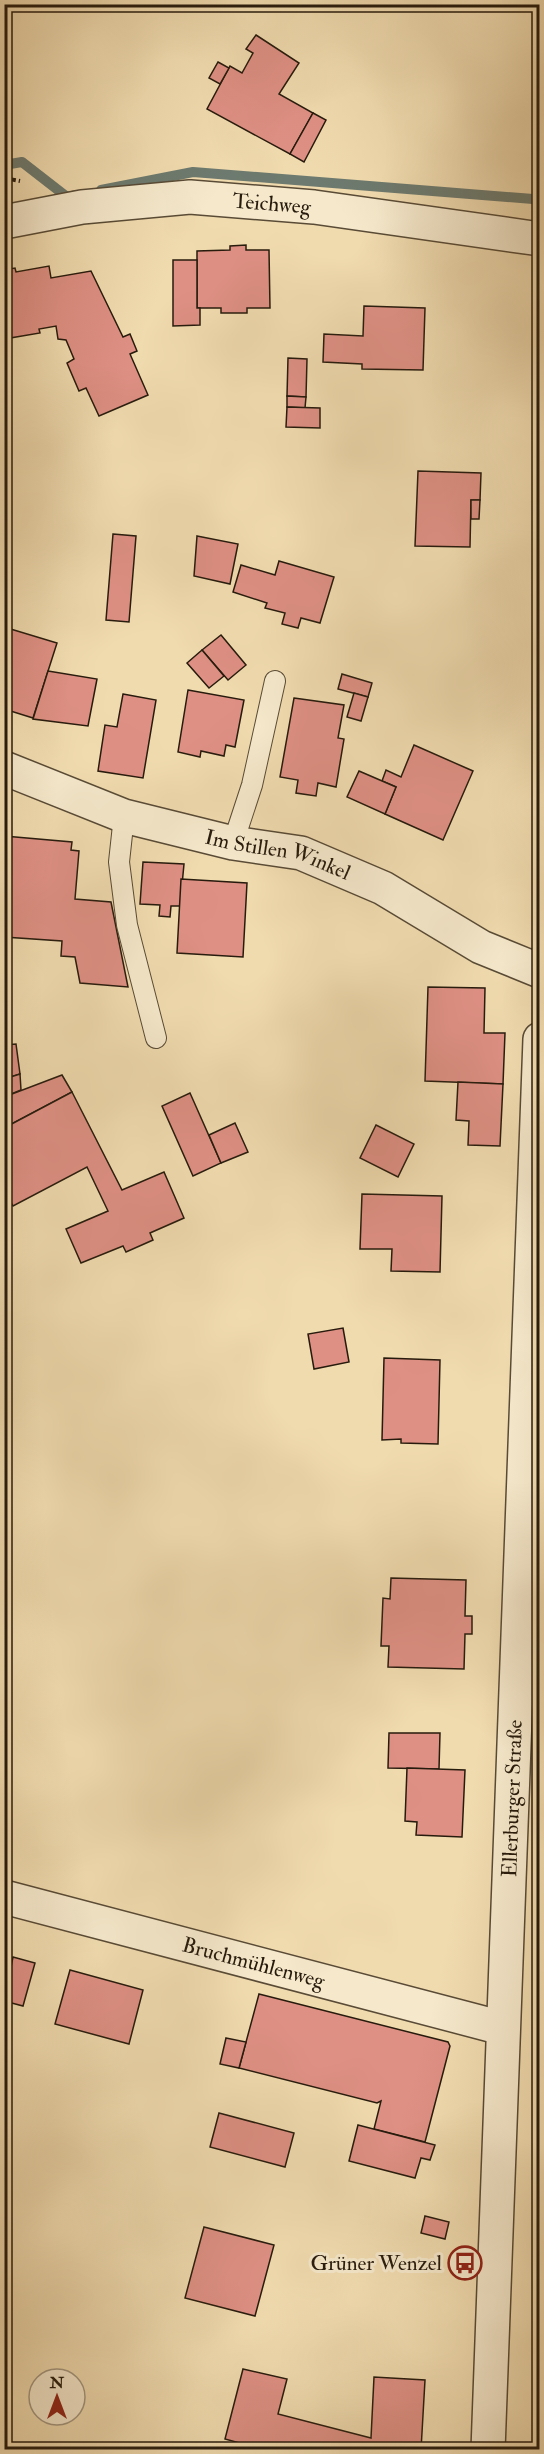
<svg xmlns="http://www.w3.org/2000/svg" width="544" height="2454" viewBox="0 0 544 2454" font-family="'IM FELL Double Pica',serif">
<rect width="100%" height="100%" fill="#f0dbaf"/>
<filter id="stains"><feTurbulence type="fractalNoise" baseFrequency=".00333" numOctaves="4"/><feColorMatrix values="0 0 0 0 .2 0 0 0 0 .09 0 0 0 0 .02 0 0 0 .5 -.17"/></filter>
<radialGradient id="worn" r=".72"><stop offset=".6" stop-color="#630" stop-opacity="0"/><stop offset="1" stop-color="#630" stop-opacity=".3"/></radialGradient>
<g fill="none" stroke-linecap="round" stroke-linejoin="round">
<g stroke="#6d7a6f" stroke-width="10">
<path d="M4 165 22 162 67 197 77 195"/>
<path d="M101 190 193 172 533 199"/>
</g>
</g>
<g fill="#de9084" stroke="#271b0d" stroke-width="1.5">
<path d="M256 35 299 63 279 94 313 113 290 154 207 109 230 66 242 73 253 53 246 49Z"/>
<path d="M218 62 229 68 220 84 209 78Z"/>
<path d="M313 113 326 120 304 162 290 154Z"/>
<path d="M246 245V250H269L270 308H247V313H221V308H197V251L230 250V246Z"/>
<path d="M173 260H197V308H200V325L173 326Z"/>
<path d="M49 266 51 278 91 271 123 337 130 334 137 351 130 354 148 395 99 416 86 388 79 391 67 363 74 359 66 340 58 339 56 326 39 329 40 333 4 339V270L15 268 16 272Z"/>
<path d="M364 306 425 308 423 370 362 369V364L323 362 324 334 363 336Z"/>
<path d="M288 358 307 359 306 397 287 396Z"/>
<path d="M287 396 306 397 305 408 287 407Z"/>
<path d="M287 407 320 408V428L286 427Z"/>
<path d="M418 471 481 473 480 500H471L470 547 415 546Z"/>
<path d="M471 500H480L479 519H471Z"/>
<path d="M113 534 136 536 129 622 106 620Z"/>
<path d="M197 536 238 544 230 584 194 576Z"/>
<path d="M279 561 334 577 320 623 301 618 298 628 282 624 285 613 265 608 267 603 233 592 241 565 275 575Z"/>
<path d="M4 627 57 643 33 718 4 709Z"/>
<path d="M221 635 246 665 228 680 202 650Z"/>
<path d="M202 650 224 676 209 688 187 663Z"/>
<path d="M48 671 97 679 88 726 33 719Z"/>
<path d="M342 674 372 683 368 697 338 689Z"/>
<path d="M188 690 244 700 235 747 226 745 224 756 201 751 200 757 178 752Z"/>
<path d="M354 693 368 697 361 721 347 717Z"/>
<path d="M123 694 156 700 143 778 98 771 105 725 117 727Z"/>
<path d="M294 698 344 705 338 738 344 739 336 787 318 783 316 796 296 793 298 780 280 777Z"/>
<path d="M414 745 473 771 443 840 385 814 396 787 382 781 386 770 401 777Z"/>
<path d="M359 771 396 787 385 814 347 797Z"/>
<path d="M4 836 72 842 71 850 79 851 75 899 111 902 128 987 80 983 75 957 61 956 62 941 4 937Z"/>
<path d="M143 862 184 864 180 906H171L170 917 159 916 160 905 140 904Z"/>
<path d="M181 879 247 883 243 957 177 953Z"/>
<path d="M428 987 485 988 484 1033H505L503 1084 425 1081Z"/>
<path d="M16 1044 20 1074 4 1079V1045Z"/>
<path d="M20 1074 21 1090 4 1097V1079Z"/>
<path d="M62 1075 72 1092 4 1128V1097Z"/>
<path d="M458 1082 503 1084 500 1146 468 1145 469 1121 456 1120Z"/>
<path d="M72 1092 122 1190 164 1172 184 1218 150 1233 153 1240 126 1252 123 1246 81 1263 66 1229 108 1211 87 1167 13 1206 4 1191V1128Z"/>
<path d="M190 1093 221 1163 193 1176 162 1106Z"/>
<path d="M235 1123 248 1152 221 1163 209 1135Z"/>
<path d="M376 1125 414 1144 398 1177 360 1158Z"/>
<path d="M362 1194 442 1196 440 1272 391 1271 392 1249H360Z"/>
<path d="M343 1328 349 1362 314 1369 308 1334Z"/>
<path d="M384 1358 440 1360 438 1444 401 1443V1439L382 1440Z"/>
<path d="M391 1578 466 1580 465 1616H472V1634H465L464 1669 388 1667 389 1646H381L383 1598 390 1599Z"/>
<path d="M389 1733H440L439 1769 388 1768Z"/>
<path d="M407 1768 465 1770 462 1837 416 1835 417 1822 405 1821Z"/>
<path d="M13 1957 35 1963 23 2006 4 2001Z"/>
<path d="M70 1970 143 1990 129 2044 55 2024Z"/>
<path d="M259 1994 448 2042 450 2046 425 2142 374 2129 381 2101 377 2103 239 2068Z"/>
<path d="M226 2038 246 2042 239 2068 220 2064Z"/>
<path d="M219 2113 294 2133 285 2167 210 2147Z"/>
<path d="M358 2125 435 2145 430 2160 421 2158 415 2178 349 2161Z"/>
<path d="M425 2216 449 2222 445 2239 421 2233Z"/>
<path d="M204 2227 274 2245 255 2316 185 2298Z"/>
<path d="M243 2369 287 2379 278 2414 371 2438 374 2377 425 2380 421 2450H265L225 2439Z"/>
</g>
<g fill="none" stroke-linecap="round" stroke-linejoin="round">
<defs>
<g id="service">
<path d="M124 816 119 862 127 925 156 1038"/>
<path d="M233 843 252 785 275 681"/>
</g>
<g id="minor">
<path id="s1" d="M4 222 82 207 190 197 314 207 540 239"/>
<path id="s2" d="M4 768 124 816 233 843 301 853 383 888 481 947 540 971"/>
<path id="s3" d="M4 1897 502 2028"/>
<path id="s4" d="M488 2450 540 1039"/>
</g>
</defs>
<use href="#service" stroke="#594b36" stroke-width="22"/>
<use href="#minor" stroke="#594b36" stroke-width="36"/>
<path stroke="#271b0d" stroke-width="4" stroke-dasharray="4.5 3" stroke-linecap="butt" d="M4 178 20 181"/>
<use href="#service" stroke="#f5e8cb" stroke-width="20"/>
<use href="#minor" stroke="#f5e8cb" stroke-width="33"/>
</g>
<defs>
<symbol id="bus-ring" viewBox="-11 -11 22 22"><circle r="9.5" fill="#f5e8cb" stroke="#8f2418" stroke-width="1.5"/><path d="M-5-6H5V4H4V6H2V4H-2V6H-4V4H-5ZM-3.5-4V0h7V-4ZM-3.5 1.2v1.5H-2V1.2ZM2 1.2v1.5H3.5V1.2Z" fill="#8f2418"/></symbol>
</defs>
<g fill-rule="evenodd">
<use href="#bus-ring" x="446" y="2244" width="38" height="38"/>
</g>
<g text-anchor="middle" stroke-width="6" stroke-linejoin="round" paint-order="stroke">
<g font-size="21" fill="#271b0d" stroke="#f5e8cb">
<text dy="7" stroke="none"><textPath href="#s1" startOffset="270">Teichweg</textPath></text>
<text dy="7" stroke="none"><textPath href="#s2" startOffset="288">Im Stillen Winkel</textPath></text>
<text dy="7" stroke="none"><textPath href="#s4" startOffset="652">Ellerburger Straße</textPath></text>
<text dy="7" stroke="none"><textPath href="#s3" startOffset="258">Bruchmühlenweg</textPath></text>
</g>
<g font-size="21" fill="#271b0d" stroke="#f5e8cb" text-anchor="end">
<text x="442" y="2270">Grüner Wenzel</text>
</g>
</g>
<rect width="544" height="2454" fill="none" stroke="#f0dbaf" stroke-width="24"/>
<rect x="6" y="6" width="532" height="2442" fill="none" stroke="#271b0d" stroke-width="3"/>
<rect x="12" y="12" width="520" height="2430" fill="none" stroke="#271b0d" stroke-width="1.5"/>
<g transform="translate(57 2397)"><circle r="28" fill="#f5e8cb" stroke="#a3967f" stroke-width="1.5"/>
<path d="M0-4.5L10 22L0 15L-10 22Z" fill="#8f2418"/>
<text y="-9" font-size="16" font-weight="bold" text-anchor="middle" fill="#271b0d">N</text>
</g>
<rect width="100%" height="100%" filter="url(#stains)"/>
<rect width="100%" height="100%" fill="url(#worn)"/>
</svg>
